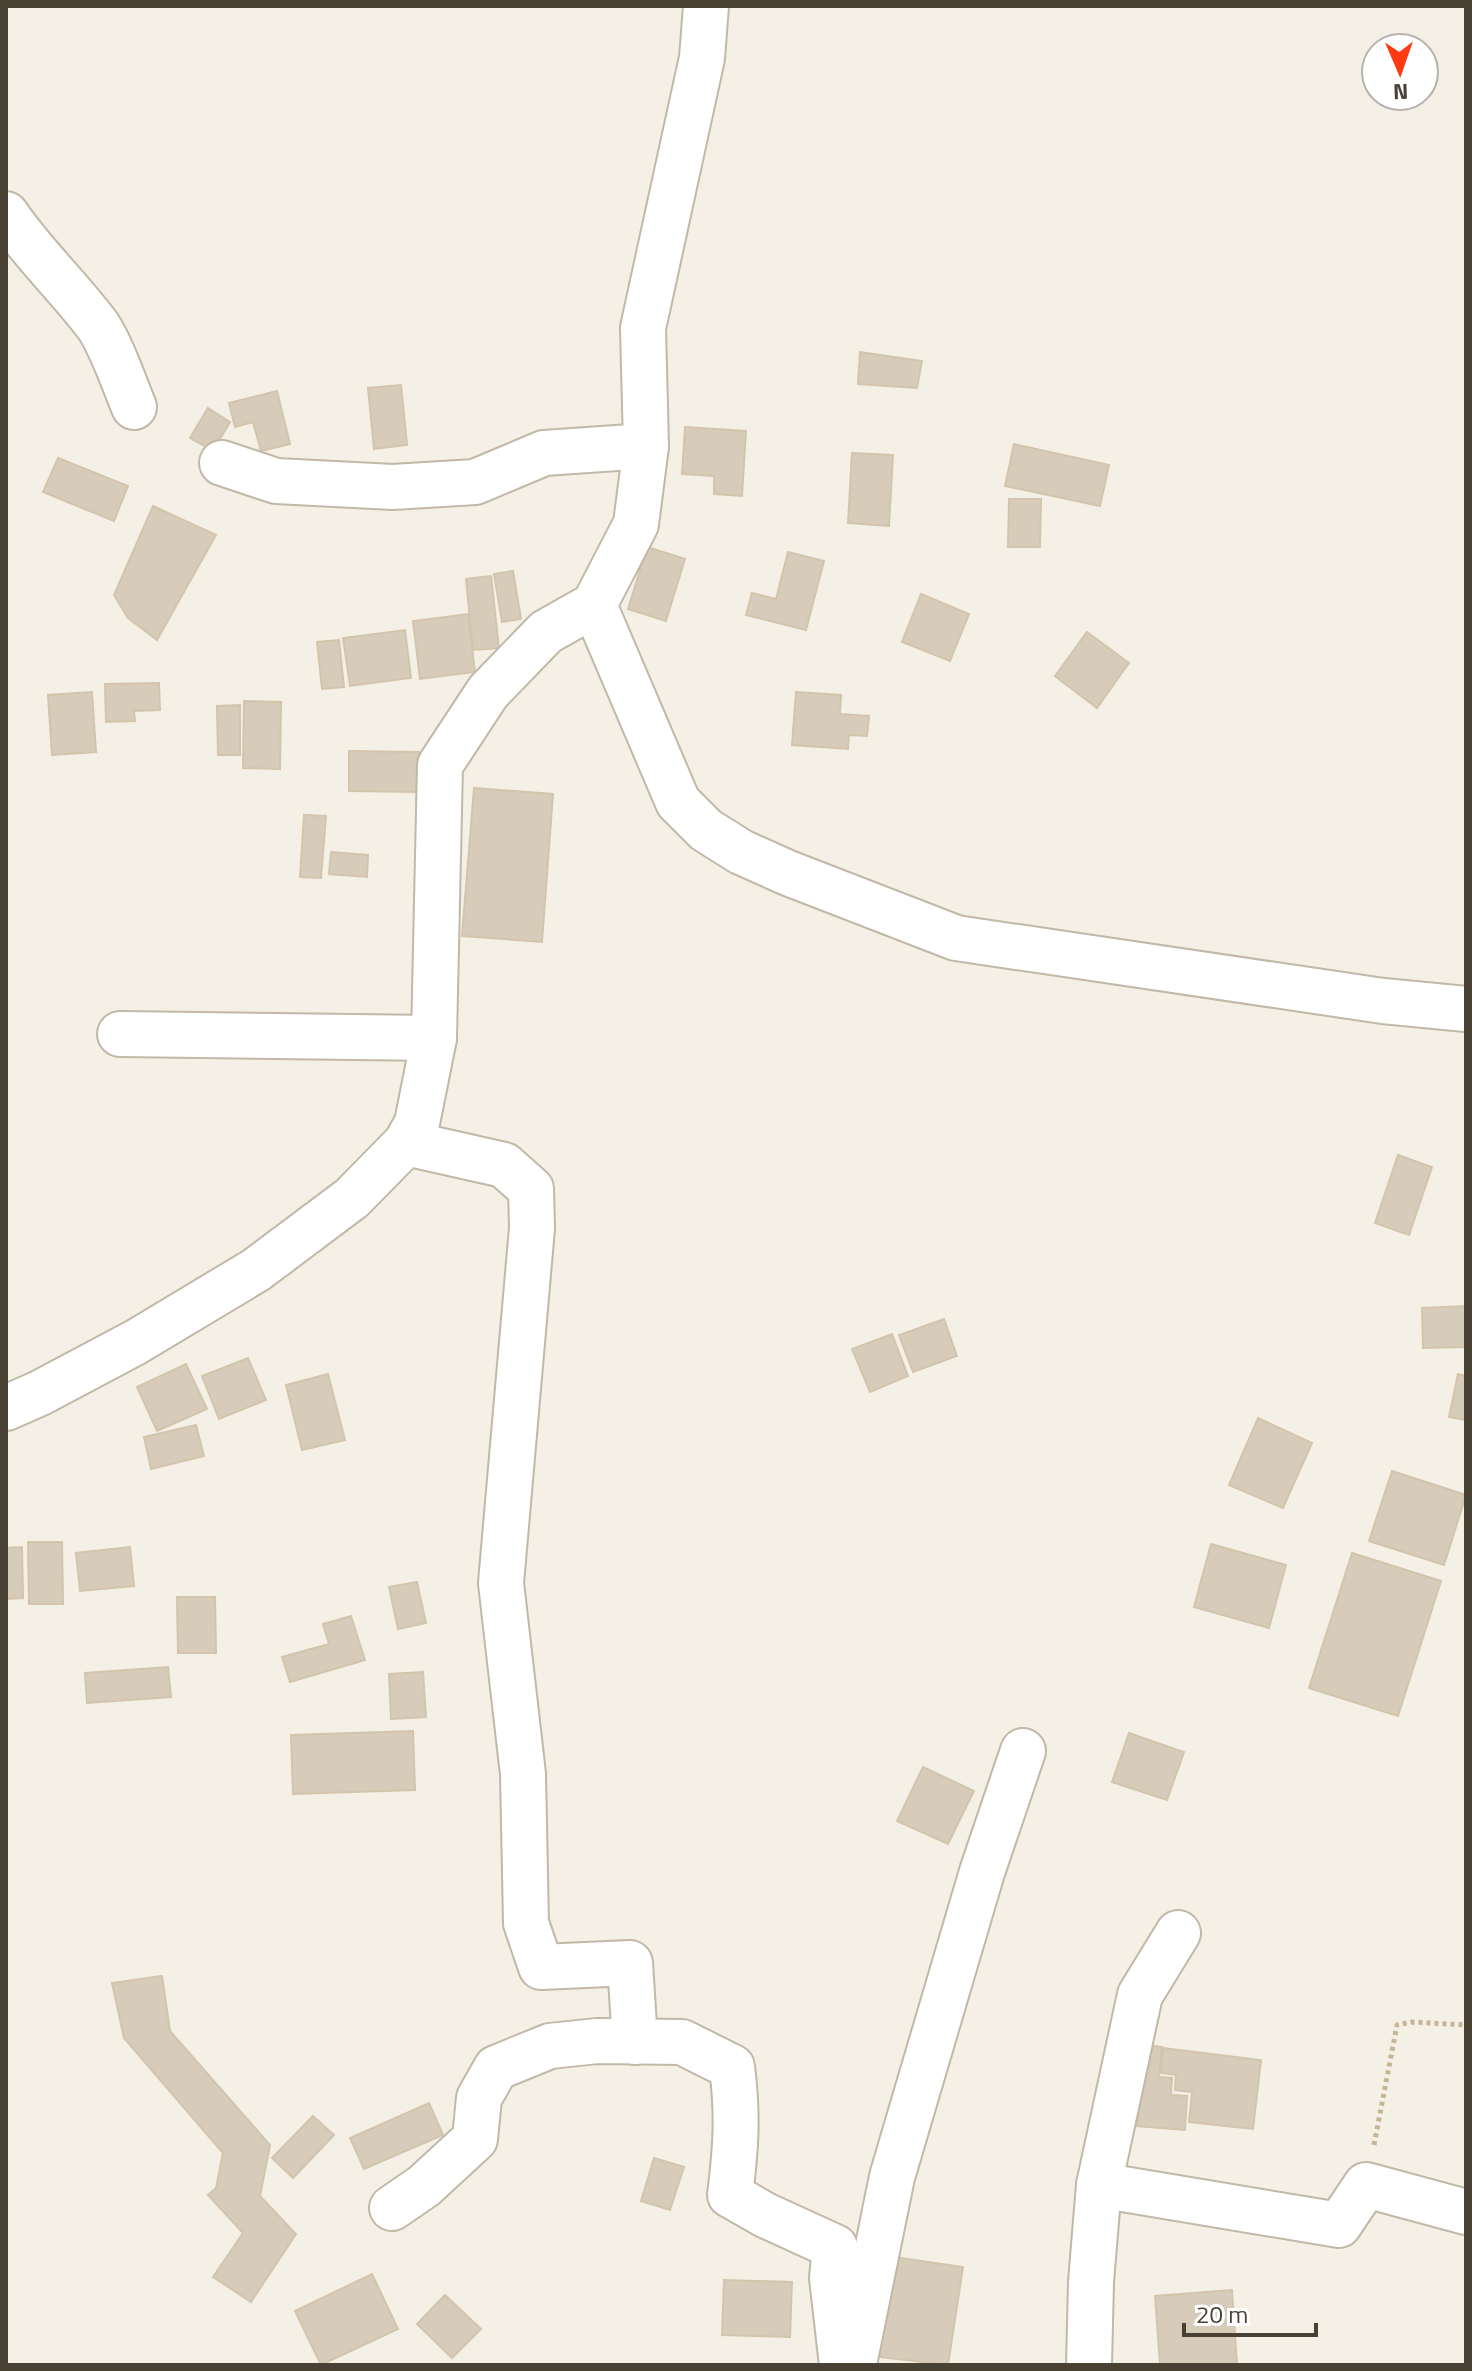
<svg xmlns="http://www.w3.org/2000/svg" width="1472" height="2371" viewBox="0 0 1472 2371" font-family="'Titillium Web',sans-serif">
<rect width="100%" height="100%" fill="#f5f0e6"/>
<g fill="#d7ccba" stroke="#d3c4ac" stroke-width="2">
<path d="M860 352 922 361 917 388 858 384Z"/>
<path d="M401 385 407 445 374 449 368 388Z"/>
<path d="M277 391 290 444 261 451 253 422 235 427 229 403Z"/>
<path d="M208 408 230 422 213 451 190 438Z"/>
<path d="M685 427 746 431 742 496 714 494V476L682 474Z"/>
<path d="M1014 444 1109 465 1100 506 1005 486Z"/>
<path d="M852 453 893 455 889 526 848 523Z"/>
<path d="M58 458 128 486 114 521 43 492Z"/>
<path d="M1009 499H1041L1040 547H1008Z"/>
<path d="M153 506 216 535 157 640 128 618 114 595Z"/>
<path d="M647 547 685 559 666 621 628 609Z"/>
<path d="M788 552 824 561 806 630 746 615 752 593 776 599Z"/>
<path d="M513 571 521 619 502 622 494 574Z"/>
<path d="M491 576 499 648 473 650 466 579Z"/>
<path d="M921 594 969 614 950 661 902 642Z"/>
<path d="M468 614 475 672 420 679 413 621Z"/>
<path d="M405 630 411 678 350 686 343 638Z"/>
<path d="M1087 632 1129 663 1097 708 1055 676Z"/>
<path d="M339 640 344 687 322 689 317 642Z"/>
<path d="M159 683 160 710 134 711 135 721 106 722 105 684Z"/>
<path d="M92 692 96 752 52 755 48 695Z"/>
<path d="M796 692 841 695 840 714 869 716 867 736 849 735 848 749 792 745Z"/>
<path d="M244 701 281 702 280 769 243 768Z"/>
<path d="M240 705V755H218L217 706Z"/>
<path d="M349 751 419 752 418 792 349 791Z"/>
<path d="M474 788 553 794 542 942 462 936Z"/>
<path d="M304 815 326 816 321 878 300 877Z"/>
<path d="M331 852 368 855 367 877 329 874Z"/>
<path d="M1398 1155 1432 1167 1409 1235 1375 1223Z"/>
<path d="M1466 1306V1347L1423 1348 1422 1308Z"/>
<path d="M944 1319 957 1356 913 1372 899 1335Z"/>
<path d="M892 1334 908 1376 870 1392 852 1349Z"/>
<path d="M248 1358 266 1400 219 1419 202 1376Z"/>
<path d="M186 1364 207 1409 157 1431 137 1387Z"/>
<path d="M328 1374 345 1440 302 1450 286 1385Z"/>
<path d="M1458 1374 1466 1376V1420L1449 1417Z"/>
<path d="M1258 1418 1312 1443 1283 1508 1229 1485Z"/>
<path d="M196 1425 204 1456 151 1469 144 1437Z"/>
<path d="M1392 1471 1466 1495 1444 1565 1369 1541Z"/>
<path d="M28 1542H62L63 1604H29Z"/>
<path d="M1211 1544 1286 1565 1269 1628 1194 1607Z"/>
<path d="M22 1547 23 1598 6 1599V1548Z"/>
<path d="M130 1547 134 1586 80 1591 76 1553Z"/>
<path d="M1352 1553 1441 1581 1398 1716 1309 1688Z"/>
<path d="M417 1582 426 1623 398 1629 389 1587Z"/>
<path d="M177 1597H215L216 1653H178Z"/>
<path d="M351 1616 365 1660 290 1682 282 1657 329 1644 323 1624Z"/>
<path d="M168 1667 171 1697 87 1703 85 1673Z"/>
<path d="M423 1672 426 1717 391 1719 389 1674Z"/>
<path d="M413 1731 415 1790 293 1794 291 1735Z"/>
<path d="M1129 1733 1184 1752 1167 1800 1112 1782Z"/>
<path d="M923 1767 974 1791 948 1844 897 1821Z"/>
<path d="M162 1976 170 2031 270 2145 260 2196 296 2234 251 2302 213 2277 243 2233 208 2195 216 2188 223 2153 124 2038 112 1983Z"/>
<path d="M1143 2045 1162 2047 1159 2077 1172 2078 1171 2095 1187 2096 1185 2130 1137 2126Z"/>
<path d="M1163 2048 1261 2060 1253 2129 1189 2122 1192 2092 1175 2090 1176 2075 1161 2073Z"/>
<path d="M429 2103 443 2135 364 2169 350 2138Z"/>
<path d="M313 2116 334 2135 293 2178 272 2158Z"/>
<path d="M654 2158 684 2167 670 2210 641 2201Z"/>
<path d="M894 2257 963 2267 948 2365 879 2357Z"/>
<path d="M372 2274 398 2329 321 2365 295 2311Z"/>
<path d="M724 2280 792 2282 790 2337 722 2335Z"/>
<path d="M1232 2290 1237 2365H1160L1155 2296Z"/>
<path d="M445 2295 481 2329 452 2358 417 2324Z"/>
</g>
<g fill="none" stroke-linecap="round" stroke-linejoin="round">
<defs>
<g id="minor">
<path d="M706 6 702 58 643 328 646 446 636 524 594 605 678 802 706 830 741 852 788 873 956 938 1383 1001 1466 1009"/>
<path d="M6 214C33 254 69 287 98 326 112 347 124 383 134 407"/>
<path d="M222 463 276 481 393 487 475 482 544 453 646 446"/>
<path d="M120 1034 434 1038"/>
<path d="M406 1143 504 1165 531 1189 532 1228 501 1583 523 1774 526 1923 541 1967 630 1963 635 2042"/>
<path d="M6 1408 40 1393 136 1342 256 1270 352 1198 406 1143 417 1123 434 1038 440 765 488 692 546 632 594 605"/>
<path d="M1099 2185 1140 1995 1178 1933"/>
<path d="M392 2208 424 2186 475 2139 479 2098 496 2068 550 2046 597 2041 682 2042 732 2067C738 2114 736 2148 730 2195L765 2215 835 2247 832 2278 842 2365"/>
<path d="M855 2359 892 2177 982 1872 1023 1751"/>
<path d="M1089 2365 1091 2282 1099 2185 1339 2225 1366 2185 1466 2212"/>
</g>
</defs>
<use href="#minor" stroke="#c1b8a7" stroke-width="48"/>
<path stroke="#c4b597" stroke-width="5" stroke-dasharray="4 4" stroke-linecap="butt" d="M1374 2145 1397 2025 1412 2022 1466 2025"/>
<use href="#minor" stroke="#fff" stroke-width="44"/>
</g>
<rect width="1472" height="2371" fill="none" stroke="#484134" stroke-width="16"/>
<g transform="translate(1400 72) rotate(178)"><circle r="38" fill="#ffffff" stroke="#b6b3ae" stroke-width="2"/>
<path d="M0-6L14 30L0 20L-14 30Z" fill="#ff3912"/>
<text y="-12" font-size="22" font-weight="bold" text-anchor="middle" fill="#484134">N</text>
</g>
<path d="M1184 2323v12h132v-12" fill="none" stroke="#484134" stroke-width="4"/>
<text x="1196" y="2323" font-size="24" fill="#484134" stroke="#ffffff" stroke-width="6" paint-order="stroke">20 m</text>
</svg>
